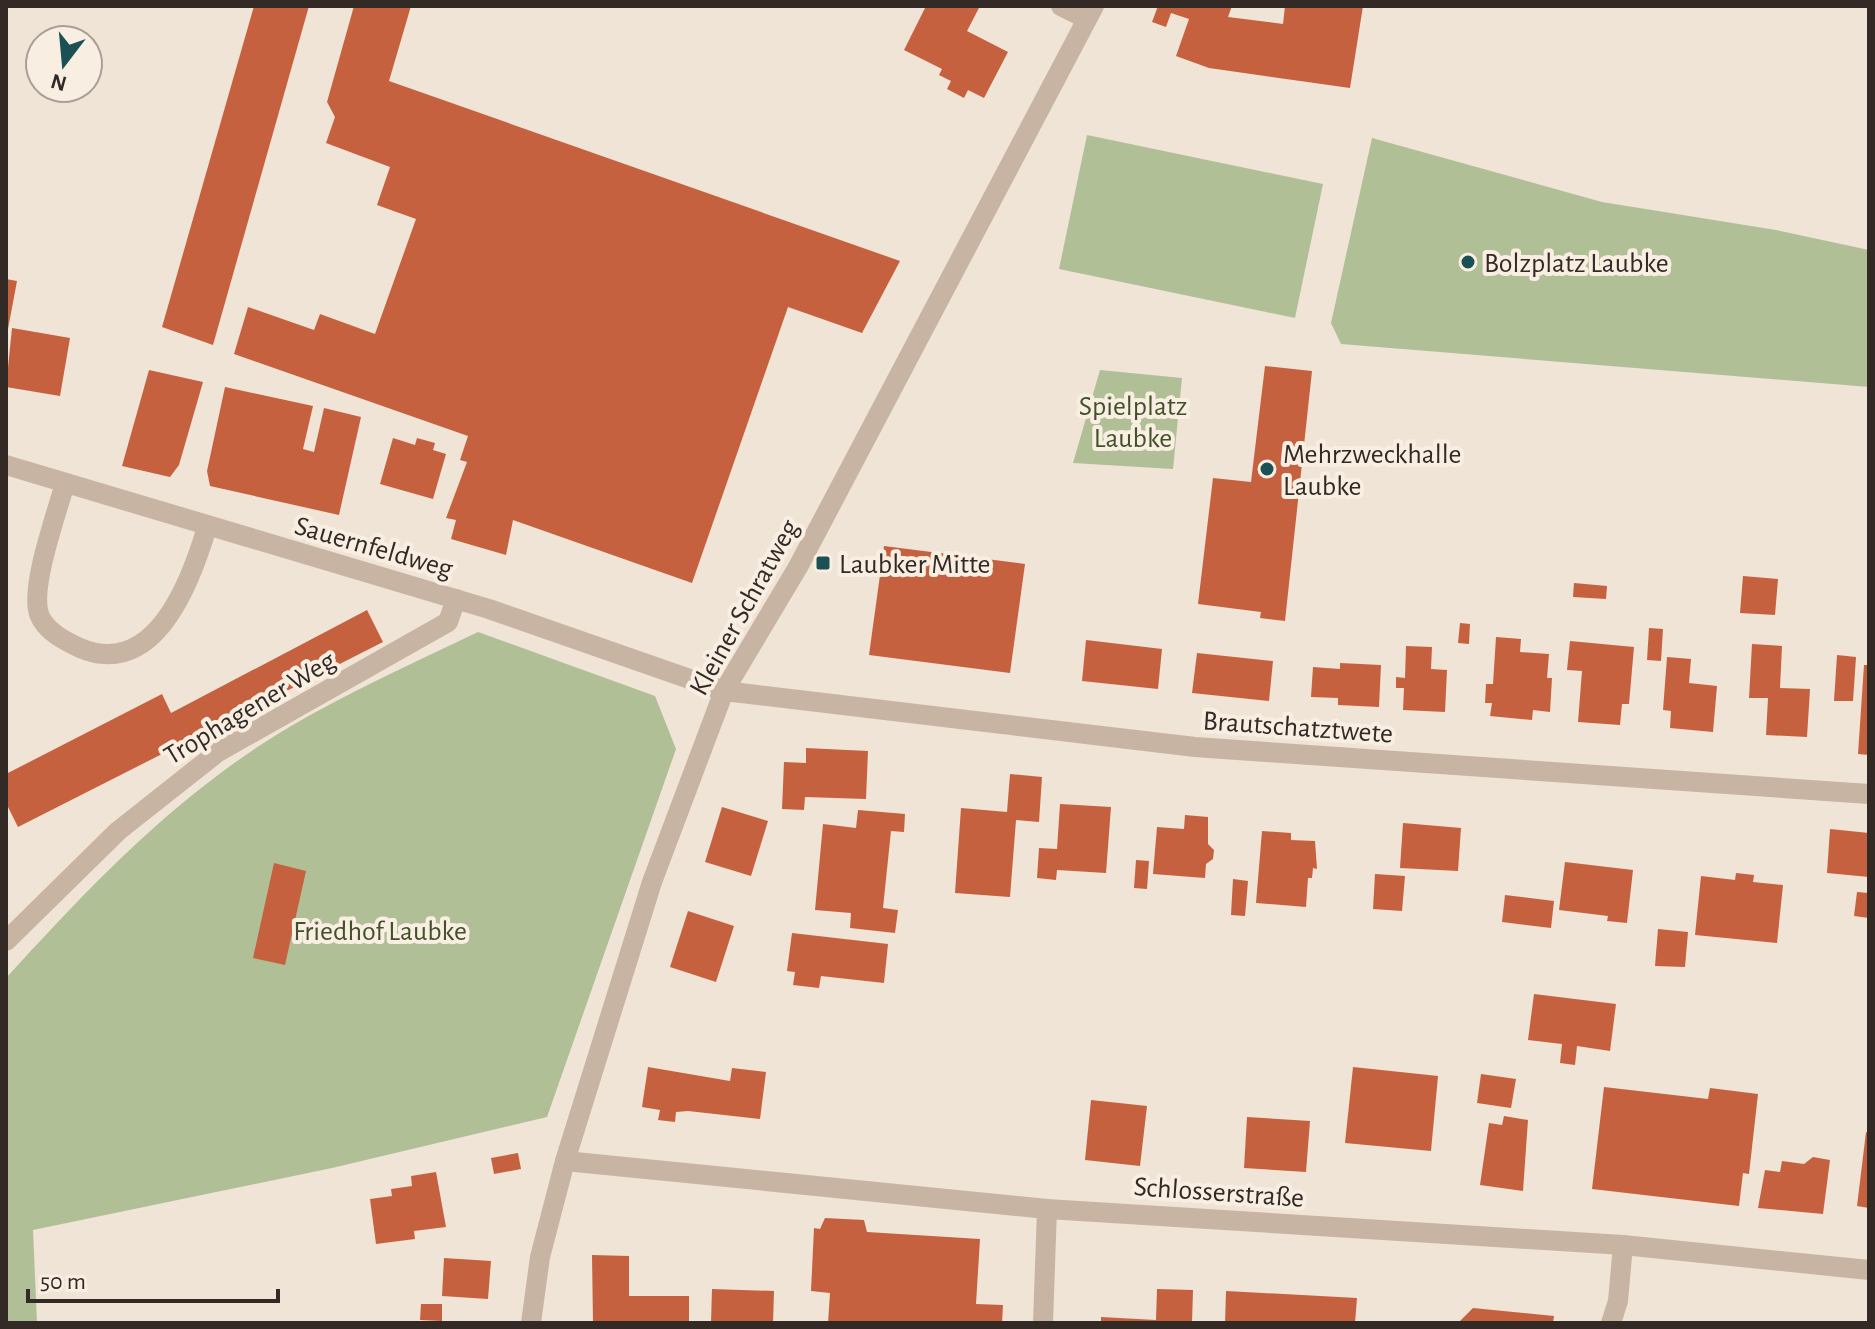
<svg xmlns="http://www.w3.org/2000/svg" width="1875" height="1329" viewBox="0 0 1875 1329" font-family="'Alegreya Sans',sans-serif">
<rect width="100%" height="100%" fill="#f0e4d6"/>
<g fill="#b1bf97">
<path d="M1087 135 1323 184 1295 318 1059 269Z"/>
<path d="M1372 138 1602 202 1776 230 1869 250V387L1341 344 1331 323Z"/>
<path d="M1100 370 1182 378 1173 469 1073 463Z"/>
<path d="M478 632 655 696 676 749 547 1117 332 1168 33 1230 37 1323H6V978C74 904 141 832 222 772 300 713 391 674 478 632Z"/>
</g>
<g fill="#c6613f">
<path d="M254 6H309L213 345 162 327Z"/>
<path d="M354 6H411L389 81 900 261 862 333 788 307 692 583 513 520 506 555 451 539 456 520 446 518 467 462 460 460 468 436 234 354 248 307 314 330 320 314 375 334 416 219 377 205 390 167 326 143 335 117 327 102Z"/>
<path d="M926 6H980L967 31 1008 52 984 98 968 90 964 98 947 89 951 81 939 75 942 69 904 50Z"/>
<path d="M1158 6H1232L1228 17 1283 24 1285 6H1363L1350 88 1209 68 1176 56 1189 19 1171 13 1166 27 1152 22Z"/>
<path d="M6 279 17 281 8 329H6Z"/>
<path d="M12 328 70 338 60 396 6 387Z"/>
<path d="M1265 366 1312 371 1285 621 1260 618 1261 612 1198 604 1213 478 1251 482Z"/>
<path d="M149 370 203 382 179 465 170 477 122 466Z"/>
<path d="M225 387 313 406 303 449 314 452 324 408 361 417 339 515 210 486 207 471Z"/>
<path d="M393 438 415 445 417 438 435 443 433 450 446 454 433 499 380 484Z"/>
<path d="M884 546 1025 564 1010 673 869 655Z"/>
<path d="M1743 576 1778 579 1775 615 1740 613Z"/>
<path d="M1574 583 1607 586 1606 599 1573 597Z"/>
<path d="M367 610 383 642 18 827 6 803V774L162 694 171 713Z"/>
<path d="M1460 623 1470 624 1469 644 1458 643Z"/>
<path d="M1649 628 1663 629 1661 661 1647 660Z"/>
<path d="M1496 637 1521 639 1520 652 1549 654 1547 678H1552L1550 712 1533 710 1532 720 1490 716 1492 703H1485L1486 684H1493Z"/>
<path d="M1086 640 1162 649 1158 689 1082 681Z"/>
<path d="M1570 641 1634 647 1629 704H1622L1620 725 1578 722 1582 671 1567 670Z"/>
<path d="M1752 644 1782 646 1780 688 1810 689 1807 737 1766 735 1768 698H1749Z"/>
<path d="M1406 646 1432 647 1431 669 1447 670 1445 712 1403 710 1404 688H1396V677L1405 678Z"/>
<path d="M1197 653 1273 661 1269 701 1192 693Z"/>
<path d="M1837 655 1856 657 1853 701H1834Z"/>
<path d="M1667 657 1691 659 1689 683 1717 686 1713 732 1670 728 1671 711 1663 710Z"/>
<path d="M1340 663 1381 665 1379 707 1338 705V698L1311 697 1313 667 1340 669Z"/>
<path d="M1864 665H1869V755L1858 754Z"/>
<path d="M806 748 868 751 866 799 805 797 804 810 782 809 784 762 806 763Z"/>
<path d="M1010 774 1042 777 1039 822 1016 820 1010 897 955 893 961 808 1007 812Z"/>
<path d="M1060 804 1111 807 1106 873 1057 870 1056 880 1037 878 1039 848 1057 849Z"/>
<path d="M722 807 768 821 751 876 705 862Z"/>
<path d="M858 810 905 814 904 832 891 831 883 908 898 910 895 933 850 928 851 913 815 910 823 824 856 828Z"/>
<path d="M1185 815 1208 817V844L1214 850 1213 859 1206 864 1205 878 1153 874 1157 827 1184 829Z"/>
<path d="M1403 823 1461 828 1458 871 1400 868Z"/>
<path d="M1830 829 1869 833V877L1827 873Z"/>
<path d="M1262 831 1291 833V840L1315 841 1317 869 1313 868 1312 878H1308L1306 907 1256 903Z"/>
<path d="M1136 860 1149 861 1147 889 1134 888Z"/>
<path d="M1565 862 1633 870 1627 923 1607 921 1608 916 1559 910Z"/>
<path d="M274 863 306 871 285 965 253 958Z"/>
<path d="M1736 873 1754 875 1753 882 1783 885 1777 943 1695 935 1701 876 1735 880Z"/>
<path d="M1375 874 1405 876 1402 911 1373 909Z"/>
<path d="M1233 879 1248 881 1245 916 1231 915Z"/>
<path d="M1857 892 1869 893V918L1854 916Z"/>
<path d="M1505 895 1554 901 1551 928 1502 922Z"/>
<path d="M688 911 734 926 716 982 670 967Z"/>
<path d="M1658 929 1688 932 1685 967 1655 966Z"/>
<path d="M792 933 888 944 884 983 821 976 819 988 793 985 795 972 787 971Z"/>
<path d="M1534 994 1616 1004 1610 1051 1577 1046 1575 1065 1560 1063 1562 1044 1528 1040Z"/>
<path d="M648 1067 730 1081 732 1068 766 1072 760 1119 688 1111 676 1112 675 1122 658 1120 660 1110 642 1107Z"/>
<path d="M1353 1067 1438 1076 1431 1151 1345 1143Z"/>
<path d="M1481 1074 1516 1079 1511 1108 1477 1103Z"/>
<path d="M1604 1087 1708 1099 1710 1088 1758 1094 1749 1174 1743 1173 1739 1206 1592 1189Z"/>
<path d="M1091 1100 1147 1106 1140 1166 1085 1160Z"/>
<path d="M1504 1116 1528 1120 1523 1191 1480 1185 1489 1123 1502 1125Z"/>
<path d="M1247 1117 1310 1121 1306 1172 1244 1168Z"/>
<path d="M1866 1132 1869 1133V1208L1857 1206Z"/>
<path d="M518 1153 521 1169 494 1174 491 1158Z"/>
<path d="M1813 1157 1830 1160 1823 1214 1758 1208 1765 1170 1780 1172 1782 1161 1804 1164Z"/>
<path d="M436 1172 446 1227 414 1231 415 1239 376 1244 370 1199 392 1196 391 1189 412 1186 411 1176Z"/>
<path d="M825 1218 864 1220 867 1232 980 1239 976 1304 1003 1305 1002 1323H828L830 1293 811 1291 814 1228 820 1229Z"/>
<path d="M592 1255 629 1256V1296H689V1323H593Z"/>
<path d="M444 1258 491 1261 488 1299 442 1296Z"/>
<path d="M712 1289 774 1291 773 1323H711Z"/>
<path d="M1157 1289 1193 1290 1192 1323H1101V1317L1156 1320Z"/>
<path d="M1226 1291 1357 1298 1355 1323H1225Z"/>
<path d="M421 1304H442V1321L420 1320Z"/>
<path d="M1473 1308 1554 1316 1553 1323H1458Z"/>
</g>
<g fill="none" stroke-linecap="round" stroke-linejoin="round">
<g stroke="#c8b4a3" stroke-width="20">
<path d="M1061 6 1087 19"/>
<path d="M65 483C57 513 30 586 39 614 45 631 65 641 80 648 155 680 191 581 207 527"/>
</g>
<g stroke="#c8b4a3" stroke-width="20">
<path d="M6 465 489 609 724 691 1195 747 1869 794"/>
<path d="M6 941 118 831 218 752 448 622 456 599"/>
<path d="M565 1161 1047 1209 1623 1245 1869 1270"/>
<path d="M531 1323 540 1257 565 1161 652 882 724 691 798 567 1094 6"/>
<path d="M1043 1323 1047 1209"/>
<path d="M1611 1323 1618 1301 1623 1245"/>
</g>
</g>
<g fill="#1b5054" stroke="#f8eee2" stroke-width="3">
<circle cx="1468" cy="262" r="8"/>
<circle cx="1267" cy="469" r="8"/>
<rect x="815" y="555" width="16" height="16" rx="4"/>
</g>
<g text-anchor="middle" stroke-width="8" stroke-linejoin="round" paint-order="stroke">
<g font-size="28" fill="#332925" stroke="#f8eee2" text-anchor="start">
<text x="1484" y="272">Bolzplatz Laubke</text>
<text x="1283" y="463">Mehrzweckhalle<tspan x="1283" dy="32">Laubke</tspan></text>
<text x="839" y="573">Laubker Mitte</text>
</g>
<g font-size="28" fill="#425129" stroke="#f8eee2">
<text x="1133" y="415">Spielplatz<tspan x="1133" dy="32">Laubke</tspan></text>
<text x="380" y="940">Friedhof Laubke</text>
</g>
<g font-size="28" fill="#332925" stroke="#f8eee2">
<text transform="translate(374 546) rotate(16)" y="10">Sauernfeldweg</text>
<text transform="translate(743 607) rotate(-61)" y="10">Kleiner Schratweg</text>
<text transform="translate(249 707) rotate(-31)" y="10">Trophagener Weg</text>
<text transform="translate(1298 726) rotate(4)" y="10">Brautschatztwete</text>
<text transform="translate(1219 1191) rotate(4)" y="10">Schlosserstraße</text>
</g>
</g>
<rect width="1875" height="1329" fill="none" stroke="#332925" stroke-width="16"/>
<g transform="translate(64 64) rotate(196)"><circle r="38" fill="#f8eee2" stroke="#a99f96" stroke-width="2"/>
<path d="M0-6L14 30L0 20L-14 30Z" fill="#1b5054"/>
<text y="-12" font-size="22" font-weight="bold" text-anchor="middle" fill="#332925">N</text>
</g>
<path d="M28 1289v12h250v-12" fill="none" stroke="#332925" stroke-width="4"/>
<text x="40" y="1289" font-size="24" fill="#332925" stroke="#f8eee2" stroke-width="6" paint-order="stroke">50 m</text>
</svg>
